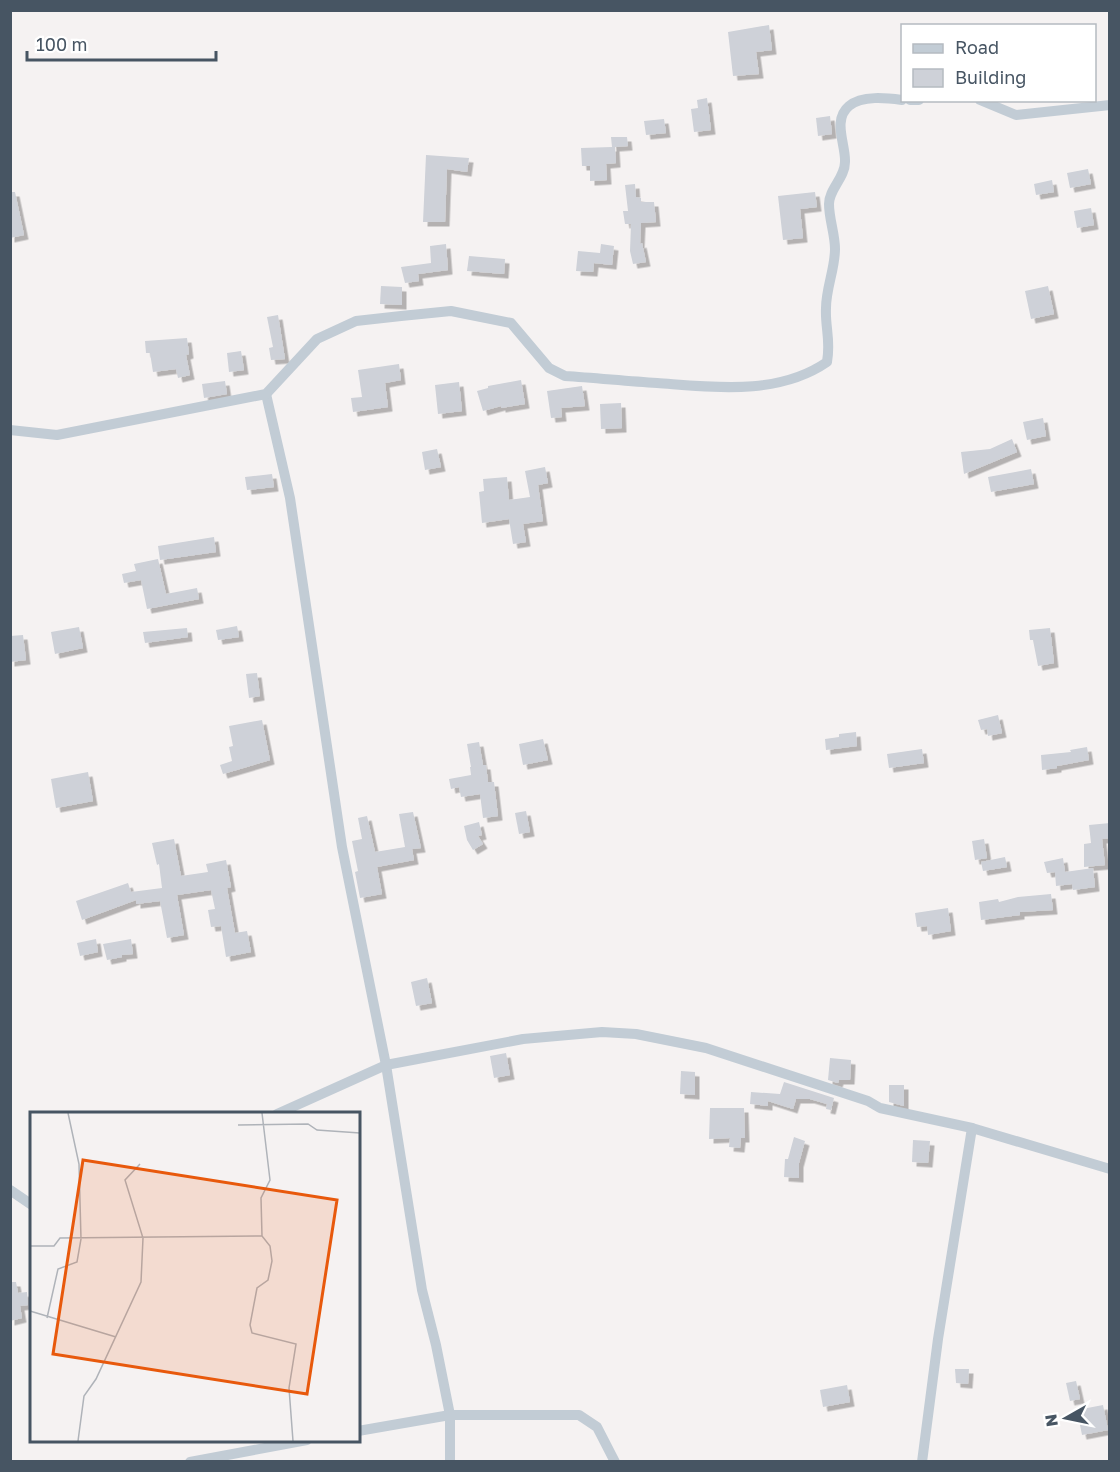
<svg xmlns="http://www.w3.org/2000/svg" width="1120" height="1472" viewBox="0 0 1120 1472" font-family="'Golos Text',sans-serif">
<defs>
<filter id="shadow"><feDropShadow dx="4.5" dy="4.5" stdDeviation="0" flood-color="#0004"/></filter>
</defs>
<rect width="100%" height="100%" fill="#f5f2f2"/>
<g fill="#ced1d8" filter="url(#shadow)">
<path d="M769 25 772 50 756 52 759 74 733 76 728 32Z"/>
<path d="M707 98 711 130 694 132 691 109 698 108 697 100Z"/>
<path d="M830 116 832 134 818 136 816 118Z"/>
<path d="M664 119 666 133 646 135 644 121Z"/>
<path d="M611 137H627L628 146 615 147 616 163 606 164 607 180 590 181V166H582L581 148 612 147Z"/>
<path d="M426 155 469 158 467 172 447 169 445 222H423Z"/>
<path d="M1088 169 1091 184 1070 188 1067 173Z"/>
<path d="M1052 180 1054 192 1036 195 1034 184Z"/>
<path d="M635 184 636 197 641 198V202H654L656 222 641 223 640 244 642 243 646 262 633 264 630 251 631 224H625L623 211H628L625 185Z"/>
<path d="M10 192H15L24 235 10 238Z"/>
<path d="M815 192 817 207 800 209 803 238 783 240 778 196Z"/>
<path d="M1091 208 1094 225 1077 228 1074 211Z"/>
<path d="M446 244 448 270 418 274 419 281 405 283 401 267 431 263 430 246Z"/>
<path d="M601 244 614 246 612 265 594 263 593 272 576 271 578 251 600 253Z"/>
<path d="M469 256 505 259 504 274 467 271Z"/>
<path d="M381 286 402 287V305L380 304Z"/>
<path d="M1048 286 1054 314 1031 319 1025 291Z"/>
<path d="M278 315 285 359 271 360 269 348 273 347 267 317Z"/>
<path d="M187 338 189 354 186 355 190 375 178 378 176 369 153 372 150 353H146L145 341Z"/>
<path d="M241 351 244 370 229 372 227 353Z"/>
<path d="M399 364 401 380 385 383 388 407 353 412 351 398 362 397 358 370Z"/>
<path d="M521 380 525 404 501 408V406L483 411 477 391 488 388V386Z"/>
<path d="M225 381 227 394 204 398 202 384Z"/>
<path d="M459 382 462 411 438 414 435 385Z"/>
<path d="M582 386 585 406 561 408 562 417 551 418 547 391Z"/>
<path d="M621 403 622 428 601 429 600 404Z"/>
<path d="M1043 418 1046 436 1027 440 1023 422Z"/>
<path d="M1012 439 1017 452 964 474 961 452 990 449Z"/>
<path d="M437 449 441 467 425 470 422 452Z"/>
<path d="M545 467 548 483 538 485 543 521 523 524 526 542 513 544 509 519 482 523 479 492 484 491 483 479 507 477 509 500 530 497 525 471Z"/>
<path d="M1031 469 1034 484 991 492 988 477Z"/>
<path d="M272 474 274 487 247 490 245 477Z"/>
<path d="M214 537 216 552 160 560 158 546Z"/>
<path d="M158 559 166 594 197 588 199 599 147 609 141 580 124 583 122 574 136 571 134 564Z"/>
<path d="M237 626 239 637 218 640 216 630Z"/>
<path d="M79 627 83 648 55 654 51 632Z"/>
<path d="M187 628 188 637 145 643 143 632Z"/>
<path d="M1050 628 1054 663 1038 666 1033 640H1030L1029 630Z"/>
<path d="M23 635 26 660 10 662V636Z"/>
<path d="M257 673 260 696 249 698 246 674Z"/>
<path d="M998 715 1002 733 988 736 987 729 981 730 978 720Z"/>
<path d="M262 720 270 760 223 774 220 765 232 761 229 747 233 746 229 726Z"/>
<path d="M856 732 857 746 826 750 825 739 839 737V734Z"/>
<path d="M543 739 548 760 523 765 519 744Z"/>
<path d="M479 742 483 765H486L488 782H494L498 816 483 818 480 794 461 797 459 787 451 789 449 779 471 775 470 767H471L467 744Z"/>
<path d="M1087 747 1089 760 1057 766V768L1042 770 1041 755 1071 752 1070 750Z"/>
<path d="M922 749 924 763 889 768 887 754Z"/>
<path d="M88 772 93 801 56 808 51 779Z"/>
<path d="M526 811 530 832 519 834 515 813Z"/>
<path d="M413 812 421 848 412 849 414 860 377 867 382 894 360 898 355 872 358 871 352 841 362 839 358 818 367 816 375 852 405 847 399 814Z"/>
<path d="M479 822 482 835 478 836 483 844 473 850 467 840 464 826Z"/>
<path d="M1110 823V838L1102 839 1105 865 1084 867V844L1091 843 1089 825Z"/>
<path d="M174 839 181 876 208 872 206 864 226 860 231 887 227 888 235 933 247 931 251 952 226 957 221 926 211 927 208 910 215 909 211 890 177 895 184 935 167 938 160 901 136 904V900L82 920 76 901 128 883 131 892 162 888 159 864 157 865 152 843Z"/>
<path d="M984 839 987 858 975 860 972 841Z"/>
<path d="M1005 857 1007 867 983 871 981 862Z"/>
<path d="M1063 858 1065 872 1093 868 1095 887 1073 890 1072 884 1056 886 1055 872 1047 873 1044 862Z"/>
<path d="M1051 894 1053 910 1020 912V915L981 920 979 902 998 899 999 902 1018 897Z"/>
<path d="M948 908 951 931 928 935 927 926 917 927 915 913Z"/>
<path d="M96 939 98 952 80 956 77 943Z"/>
<path d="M131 939 133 954 122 955V957L107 960 103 944Z"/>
<path d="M427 978 432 1003 416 1006 411 982Z"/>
<path d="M506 1053 510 1075 494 1078 490 1056Z"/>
<path d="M830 1058 851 1060 850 1080H839L838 1083 828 1080Z"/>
<path d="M681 1071 695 1072V1095L680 1094Z"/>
<path d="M784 1082 834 1098 831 1110 826 1109 827 1104 810 1099H796L793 1109 768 1101V1106L750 1104 751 1092 780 1094Z"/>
<path d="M889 1085H904V1106L889 1102Z"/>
<path d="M710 1108H744L745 1138H741L740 1148 729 1147 730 1138 709 1139Z"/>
<path d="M794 1137 805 1141 799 1163V1178L784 1177 785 1159H788Z"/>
<path d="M913 1140 930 1141 928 1163 912 1162Z"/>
<path d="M10 1282H16L18 1293 27 1292 28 1305 20 1306 22 1318 10 1321Z"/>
<path d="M955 1369H969L968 1384 956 1383Z"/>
<path d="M1076 1381 1080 1399 1070 1401 1066 1383Z"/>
<path d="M847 1385 850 1402 823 1407 820 1390Z"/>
<path d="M1103 1405 1108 1430 1082 1435 1077 1410Z"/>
</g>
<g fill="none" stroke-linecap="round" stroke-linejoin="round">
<g stroke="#c2ccd5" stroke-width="10">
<path d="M910 100H919"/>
<path d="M980 100 1016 115 1110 105"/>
<path d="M266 394 290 498 342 847 386 1065 422 1290 436 1345 450 1415V1462"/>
<path d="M10 430 57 435 266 394 317 339 356 321 401 316 451 311 511 323 549 368 565 376C596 378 626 381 657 383 713 387 778 396 827 362 831 340 825 328 826 308 826 288 835 269 835 249 835 234 829 219 829 204 829 189 845 178 845 162 846 145 832 120 849 106 862 95 887 98 902 100"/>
<path d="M277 1114 386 1065 523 1039 602 1032 636 1034 706 1048 868 1101 880 1108 972 1128 1110 1169"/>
<path d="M10 1190 32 1205"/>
<path d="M358 1431 450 1415H579L597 1427 615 1462"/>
<path d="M190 1462 307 1440"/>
<path d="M922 1462 938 1339 972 1128"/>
</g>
</g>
<g transform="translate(30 1112)">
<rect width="330" height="330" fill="#f5f2f2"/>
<path fill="none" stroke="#afb3b9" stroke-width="1.5" d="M232 1 240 68 231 86 232 124 240 134 242 149 238 168 227 176 220 213 222 221 266 232 259 276 263 329M208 13 278 12 287 18 330 21M0 134H24L30 126 232 124M0 199 86 225M17 206 28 157 47 150 51 127 49 52 38 1M48 329 54 284 66 267 111 170 113 126 95 68 110 52"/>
<path fill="#e8590c" fill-opacity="0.15" stroke="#e8590c" stroke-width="3" d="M53 48 307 88 277 282 23 242Z"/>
<rect width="330" height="330" fill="none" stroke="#475563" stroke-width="3"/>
</g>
<rect width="1120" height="1472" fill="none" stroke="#475563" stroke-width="24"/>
<rect x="901" y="24" width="195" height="78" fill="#ffffff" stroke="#b5bbc1" stroke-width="1.5"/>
<rect x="913" y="44" width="30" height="9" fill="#c2ccd5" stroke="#b5bbc1" stroke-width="1.5"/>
<text x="955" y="54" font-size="18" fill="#475563">Road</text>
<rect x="913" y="69" width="30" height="18" fill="#ced1d8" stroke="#b5bbc1" stroke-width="1.5"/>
<text x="955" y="84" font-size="18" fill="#475563">Building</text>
<g transform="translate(1066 1418) rotate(261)" stroke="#ffffff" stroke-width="4.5" paint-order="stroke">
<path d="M0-4.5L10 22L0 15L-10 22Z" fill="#475563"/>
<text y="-9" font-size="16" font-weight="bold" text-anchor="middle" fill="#475563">N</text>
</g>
<path d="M27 51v9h189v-9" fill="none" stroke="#475563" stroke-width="3"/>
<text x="36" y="51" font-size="18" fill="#475563" stroke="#ffffff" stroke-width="4.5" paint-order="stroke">100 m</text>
</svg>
